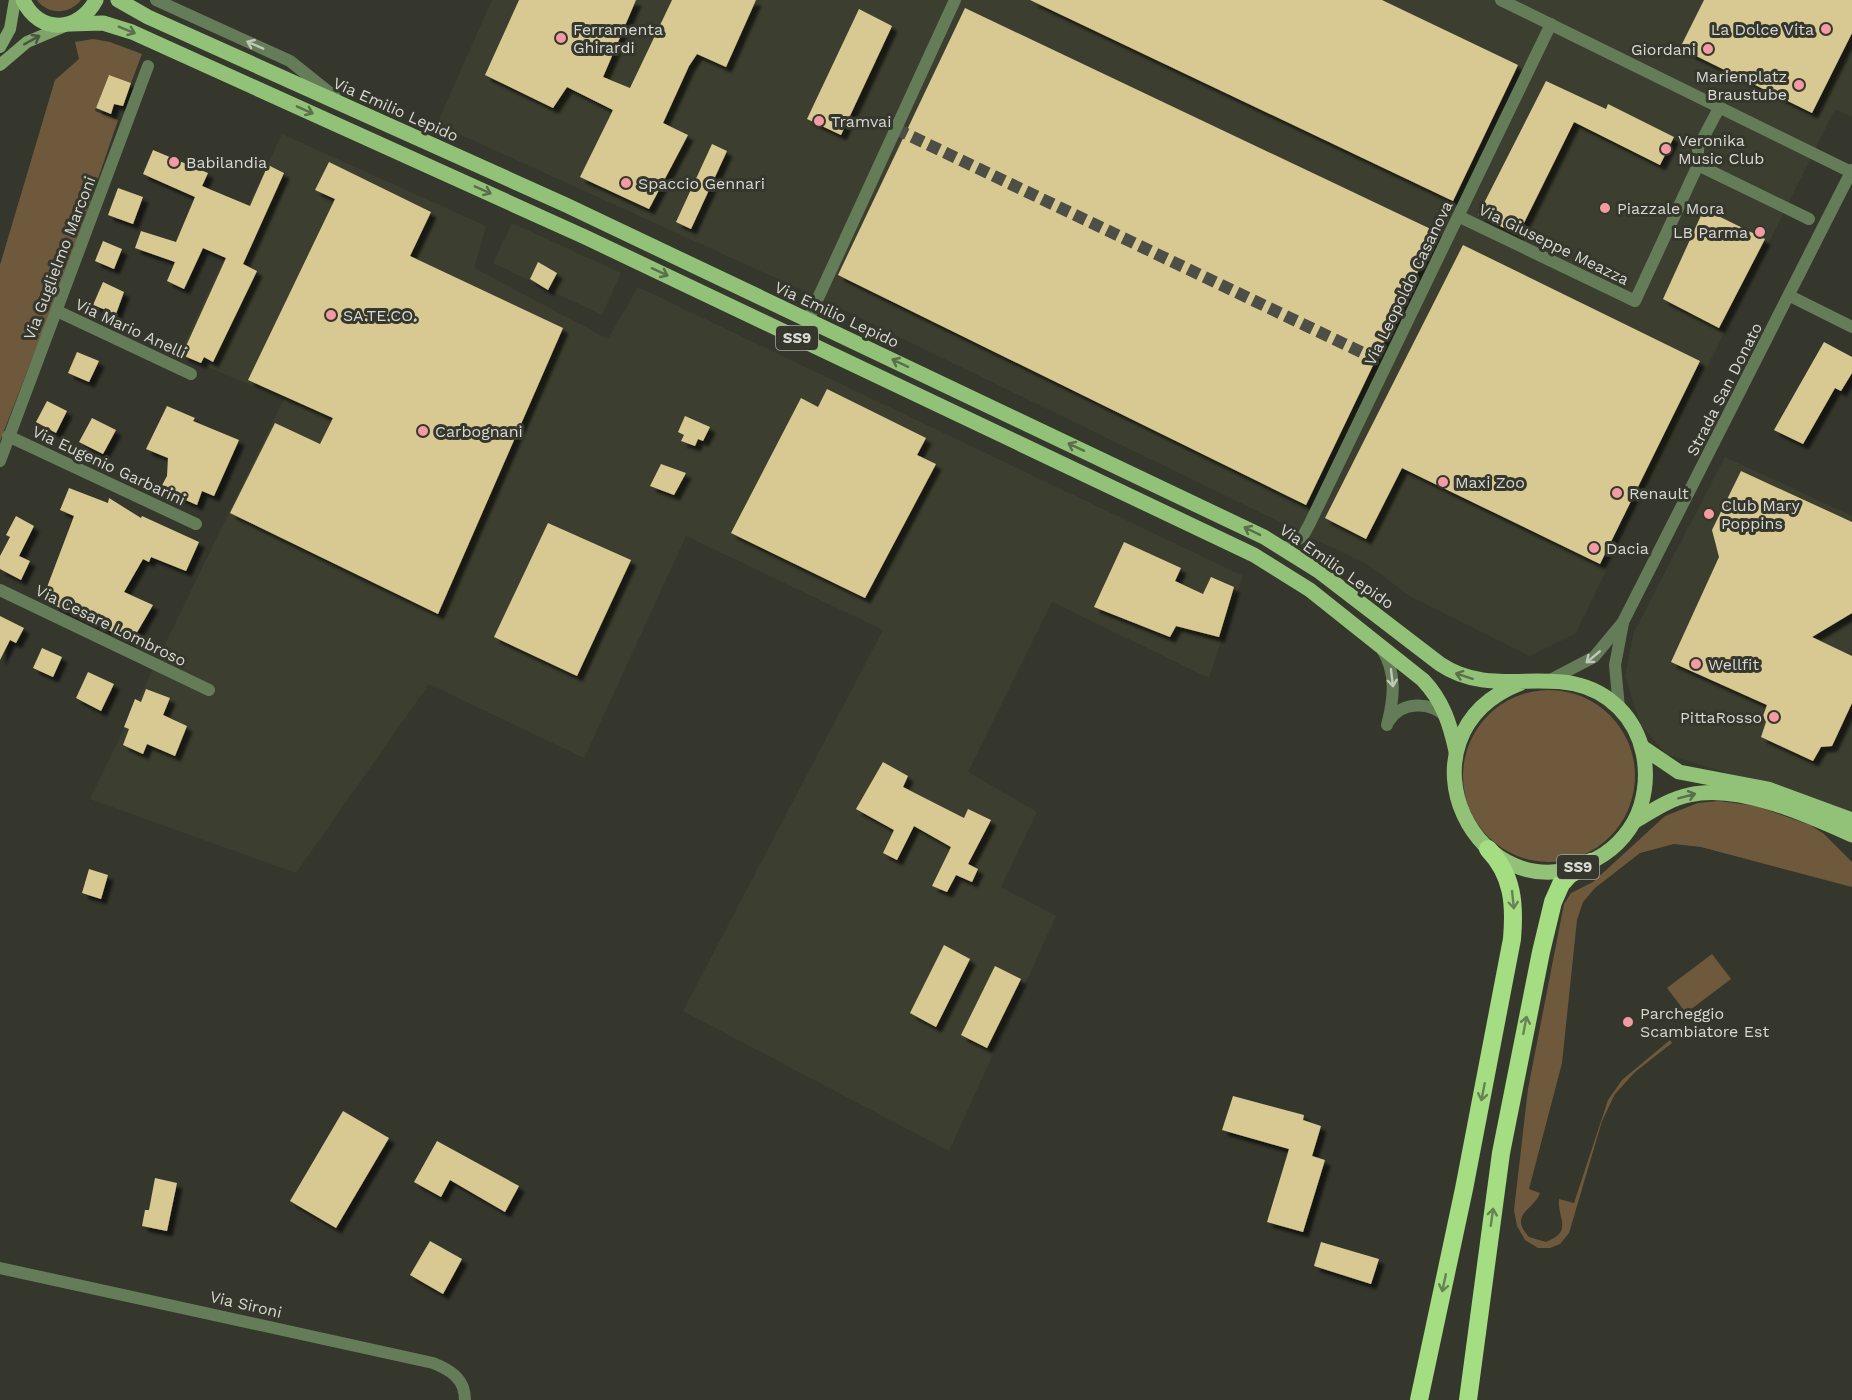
<svg xmlns="http://www.w3.org/2000/svg" width="1852" height="1400" viewBox="0 0 1852 1400" font-family="'Work Sans',sans-serif">
<defs>
<filter id="shadow"><feDropShadow dx="5.5" dy="5.5" stdDeviation="1.5" flood-color="#0009"/></filter>
</defs>
<rect width="100%" height="100%" fill="#35372d"/>
<g fill="#3c3f2f">
<path d="M492 0H1852V117L1835 109 1575 634 1530 656 1410 596 1368 565 813 295 437 124Z"/>
<path d="M282 134 486 226 474 268 608 339 638 287 1243 576 1209 678 1052 602 968 772 1037 812 1001 887 1056 916 949 1151 683 1011 883 630 686 536 584 758 429 684 296 873 90 799 284 399 179 355Z"/>
<path d="M512 223 621 273 602 315 493 263Z"/>
<path d="M1725 457 1852 516V816L1823 803 1666 754 1641 725 1625 676 1634 632Z"/>
</g>
<g fill="#6f593c">
<path d="M37 0H81C69 15 48 15 37 0Z"/>
<path d="M93 39 110 42 142 54 131 83 109 75 96 108 95 111 118 120 70 261 0 441V265L55 80 79 59 75 42Z"/>
<circle cx="1549" cy="776" r="86"/>
<path d="M1719 801 1756 806 1810 825 1824 834 1852 862V887L1701 847 1674 844 1640 853 1595 888 1583 902 1577 920 1562 1063 1529 1189 1540 1193C1534 1210 1508 1214 1529 1237L1546 1242C1574 1231 1557 1218 1559 1199L1574 1203 1608 1100 1622 1080 1670 1040 1672 1043 1635 1072 1615 1094 1602 1121 1569 1233 1560 1244 1550 1248H1538L1525 1240 1517 1226 1514 1210 1528 1089 1564 904 1571 893 1593 882 1665 816 1698 803Z"/>
<path d="M1712 954 1731 979 1686 1013 1667 988Z"/>
</g>
<g fill="#d8c891" filter="url(#shadow)">
<path d="M519 0H636L603 77 630 88 672 0H756L726 67 697 54 689 66 663 123 688 135 649 209 580 177 613 110 567 87 553 108 485 75Z"/>
<path d="M1030 0H1382L1518 65 1453 201Z"/>
<path d="M1704 0H1852V33L1812 113 1680 48Z"/>
<path d="M965 8 1437 232 1306 505 838 275Z"/>
<path d="M859 9 892 26 841 135 807 119Z"/>
<path d="M109 75 131 83 123 106 114 104 111 114 96 108Z"/>
<path d="M1546 81 1606 109 1608 104 1674 137 1660 165 1574 122 1518 235 1478 215Z"/>
<path d="M712 144 727 151 691 229 676 222Z"/>
<path d="M153 150 208 173 202 186 250 206 268 165 284 173 243 264 257 271 213 362 204 357 201 363 182 355 226 258 203 248 184 289 167 281 175 262 135 248 141 231 176 242 195 197 143 174Z"/>
<path d="M329 162 431 212 410 256 563 328 438 614 230 513 275 423 320 444 333 418 248 380 335 199 315 190Z"/>
<path d="M118 188 143 197 133 224 108 215Z"/>
<path d="M1704 209 1765 239 1719 328 1663 299Z"/>
<path d="M103 241 122 249 114 269 95 261Z"/>
<path d="M1463 245 1700 361 1600 564 1402 468 1366 539 1325 518Z"/>
<path d="M538 262 557 273 548 290 530 279Z"/>
<path d="M103 282 124 292 116 314 93 305Z"/>
<path d="M1824 342 1852 357V373L1841 391 1835 388 1803 444 1774 430Z"/>
<path d="M77 352 99 361 89 382 68 373Z"/>
<path d="M827 389 926 438 917 455 936 464 865 598 731 533 801 398 818 407Z"/>
<path d="M47 401 67 411 56 433 36 422Z"/>
<path d="M167 406 195 418 193 421 239 440 214 496 202 491 197 505 160 489 167 476 168 458 146 449Z"/>
<path d="M685 416 710 427 703 441 698 439 695 446 681 441 684 435 678 432Z"/>
<path d="M92 418 116 430 103 454 79 442Z"/>
<path d="M661 464 686 473 674 495 650 486Z"/>
<path d="M1741 471 1852 522V613L1812 637 1852 656V703L1832 746 1821 747 1813 761 1761 737 1766 722 1763 716 1767 705 1671 662 1719 557 1712 530Z"/>
<path d="M69 488 108 503 109 498 141 518 142 516 199 542 186 571 151 557 149 562 143 559 124 592 153 605 132 641 54 605 56 601 44 595 74 516 60 510Z"/>
<path d="M16 516 34 526 19 556 30 561 21 580 0 569V556L10 537 6 535Z"/>
<path d="M548 523 631 560 577 676 494 637Z"/>
<path d="M1124 542 1181 568 1175 581 1203 594 1211 577 1234 587 1219 637 1176 626 1170 637 1094 607Z"/>
<path d="M0 616 24 628 16 643 10 640 0 660Z"/>
<path d="M42 648 62 657 53 677 33 668Z"/>
<path d="M88 672 114 684 101 711 76 698Z"/>
<path d="M146 689 170 698 163 715 187 726 175 756 147 744 143 754 123 745 129 729 124 727 135 699 141 702Z"/>
<path d="M883 762 908 776 903 787 964 818 968 809 991 820 968 864 978 869 972 882 956 875 947 892 932 886 951 847 914 826 897 860 883 853 894 830 856 809Z"/>
<path d="M89 869 108 875 101 899 82 893Z"/>
<path d="M944 945 970 959 936 1027 910 1013Z"/>
<path d="M995 966 1021 979 987 1048 961 1035Z"/>
<path d="M1233 1096 1304 1115 1303 1120 1321 1126 1312 1156 1325 1160 1303 1232 1267 1222 1289 1149 1222 1130Z"/>
<path d="M343 1111 389 1138 336 1228 290 1201Z"/>
<path d="M437 1141 519 1186 505 1212 450 1180 441 1197 414 1182Z"/>
<path d="M155 1178 177 1183 167 1231 142 1226 145 1210H149Z"/>
<path d="M430 1241 462 1259 443 1294 410 1275Z"/>
<path d="M1321 1242 1379 1259 1371 1284 1314 1266Z"/>
</g>
<g fill="none" stroke-linecap="round" stroke-linejoin="round">
<path stroke="#4d4f46" stroke-width="12" stroke-dasharray="12 6" stroke-linecap="butt" d="M896 129 1386 364"/>
<g stroke="#657c58" stroke-width="12">
<path d="M156 0 290 61 335 97"/>
<path d="M1501 0 1851 172"/>
<path d="M1698 165V148L1719 108"/>
<path d="M1460 217 1635 301 1698 165 1809 219"/>
<path d="M1790 296 1852 327"/>
<path d="M57 311 191 374"/>
<path d="M808 320 955 0"/>
<path d="M8 436 196 524"/>
<path d="M0 461 148 66"/>
<path d="M1285 549 1303 536 1310 523 1551 24"/>
<path d="M0 590 209 690"/>
<path d="M1382 649C1397 673 1394 699 1387 725"/>
<path d="M1552 679 1594 657 1623 622 1852 170"/>
<path d="M1619 708 1615 665 1623 623"/>
<path d="M1389 721C1401 701 1431 701 1446 717"/>
<path d="M0 1268 433 1363C451 1370 465 1379 465 1400"/>
</g>
<g stroke="#7fa46a" stroke-width="12">
<path d="M0 47 10 29 15 0"/>
<path d="M0 65 27 42 65 26"/>
</g>
<g stroke="#92c277" stroke-width="15">
<path d="M23 0C39 35 79 32 96 0"/>
<path d="M118 0 148 17 566 205 1264 537 1320 572 1440 664C1499 704 1566 655 1619 708 1644 733 1651 771 1641 805 1634 828 1617 848 1596 859 1477 923 1387 735 1521 683"/>
<path d="M70 24 103 23 132 32 585 237 1254 555 1310 590 1423 680C1443 701 1450 724 1456 751"/>
<path d="M1642 747 1679 772 1768 789 1852 820"/>
<path d="M1635 821C1652 811 1669 799 1689 795 1737 783 1808 815 1852 835"/>
</g>
<g stroke="#a4dd82" stroke-width="18">
<path d="M1419 1400 1464 1189 1512 939C1515 904 1513 875 1488 849"/>
<path d="M1468 1400 1501 1153 1541 952 1553 902 1561 884 1569 875 1591 862"/>
</g>
</g>
<defs><path id="oneway-shaft" d="M-6 0H5M1.5-3L5.5 0L1.5 3" fill="none" stroke-width="1.6" stroke-linecap="round" stroke-linejoin="round" transform="scale(1.5)"/></defs>
<g stroke="#5a6f4b">
<use href="#oneway-shaft" transform="translate(127 30) rotate(22)"/>
<use href="#oneway-shaft" transform="translate(305 110) rotate(24)"/>
<use href="#oneway-shaft" transform="translate(483 190) rotate(24)"/>
<use href="#oneway-shaft" transform="translate(660 272) rotate(25)"/>
<use href="#oneway-shaft" transform="translate(900 363) rotate(-155)"/>
<use href="#oneway-shaft" transform="translate(1076 447) rotate(-155)"/>
<use href="#oneway-shaft" transform="translate(1252 531) rotate(-154)"/>
<use href="#oneway-shaft" transform="translate(1464 676) rotate(-162)"/>
<use href="#oneway-shaft" transform="translate(1687 796) rotate(-15)"/>
</g>
<use stroke="#4b583f" href="#oneway-shaft" transform="translate(32 40) rotate(-29)"/>
<g stroke="#c1c6ba">
<use href="#oneway-shaft" transform="translate(255 45) rotate(-156)"/>
<use href="#oneway-shaft" transform="translate(1593 657) rotate(140)"/>
<use href="#oneway-shaft" transform="translate(1392 678) rotate(83)"/>
</g>
<g stroke="#678253">
<use href="#oneway-shaft" transform="translate(1513 900) rotate(84)"/>
<use href="#oneway-shaft" transform="translate(1525 1025) rotate(-79)"/>
<use href="#oneway-shaft" transform="translate(1483 1092) rotate(101)"/>
<use href="#oneway-shaft" transform="translate(1492 1217) rotate(-82)"/>
<use href="#oneway-shaft" transform="translate(1444 1283) rotate(102)"/>
</g>
<g fill="#f49aa3" stroke="#35372d" stroke-width="2">
<circle cx="1826" cy="29" r="6"/>
<circle cx="561" cy="38" r="6"/>
<circle cx="1708" cy="49" r="6"/>
<circle cx="1799" cy="85" r="6"/>
<circle cx="819" cy="121" r="6"/>
<circle cx="1666" cy="149" r="6"/>
<circle cx="174" cy="162" r="6"/>
<circle cx="626" cy="183" r="6"/>
<circle cx="1605" cy="208" r="6"/>
<circle cx="1760" cy="232" r="6"/>
<circle cx="331" cy="315" r="6"/>
<circle cx="423" cy="431" r="6"/>
<circle cx="1443" cy="482" r="6"/>
<circle cx="1617" cy="493" r="6"/>
<circle cx="1709" cy="514" r="6"/>
<circle cx="1594" cy="548" r="6"/>
<circle cx="1696" cy="664" r="6"/>
<circle cx="1774" cy="717" r="6"/>
<circle cx="1628" cy="1022" r="6"/>
</g>
<g text-anchor="middle" stroke-width="6" stroke-linejoin="round" paint-order="stroke">
<g fill="#35372d" stroke="#a7a8a1" stroke-width="1.5">
<rect x="776" y="326" width="42" height="24" rx="4.5"/>
<rect x="1557" y="855" width="42" height="24" rx="4.5"/>
</g>
<g font-size="15" font-weight="bold" fill="#d8d9d3">
<text x="797" y="343">SS9</text>
<text x="1578" y="872">SS9</text>
</g>
<g font-size="16" fill="#d8d9d3" stroke="#35372d" text-anchor="start">
<text x="573" y="35">Ferramenta<tspan x="573" dy="18">Ghirardi</tspan></text>
<text x="1814" y="35" text-anchor="end">La Dolce Vita</text>
<text x="1696" y="55" text-anchor="end">Giordani</text>
<text x="1787" y="82" text-anchor="end">Marienplatz<tspan x="1787" dy="18">Braustube</tspan></text>
<text x="831" y="127">Tramvai</text>
<text x="1678" y="146">Veronika<tspan x="1678" dy="18">Music Club</tspan></text>
<text x="186" y="168">Babilandia</text>
<text x="638" y="189">Spaccio Gennari</text>
<text x="1617" y="214">Piazzale Mora</text>
<text x="1748" y="238" text-anchor="end">LB Parma</text>
<text x="343" y="321">SA.TE.CO.</text>
<text x="435" y="437">Carbognani</text>
<text x="1455" y="488">Maxi Zoo</text>
<text x="1629" y="499">Renault</text>
<text x="1721" y="511">Club Mary<tspan x="1721" dy="18">Poppins</tspan></text>
<text x="1606" y="554">Dacia</text>
<text x="1708" y="670">Wellfit</text>
<text x="1762" y="723" text-anchor="end">PittaRosso</text>
<text x="1640" y="1019">Parcheggio<tspan x="1640" dy="18">Scambiatore Est</tspan></text>
</g>
<g font-size="16" fill="#d8d9d3" stroke="#35372d">
<text transform="translate(396 109) rotate(24)" y="6">Via Emilio Lepido</text>
<text transform="translate(1554 244) rotate(26)" y="6">Via Giuseppe Meazza</text>
<text transform="translate(59 258) rotate(-69)" y="6">Via Guglielmo Marconi</text>
<text transform="translate(1408 283) rotate(-64)" y="6">Via Leopoldo Casanova</text>
<text transform="translate(837 314) rotate(25)" y="6">Via Emilio Lepido</text>
<text transform="translate(131 328) rotate(25)" y="6">Via Mario Anelli</text>
<text transform="translate(1724 389) rotate(-63)" y="6">Strada San Donato</text>
<text transform="translate(109 465) rotate(25)" y="6">Via Eugenio Garbarini</text>
<text transform="translate(1337 566) rotate(35)" y="6">Via Emilio Lepido</text>
<text transform="translate(111 625) rotate(26)" y="6">Via Cesare Lombroso</text>
<text transform="translate(246 1304) rotate(13)" y="6">Via Sironi</text>
</g>
</g>
</svg>
